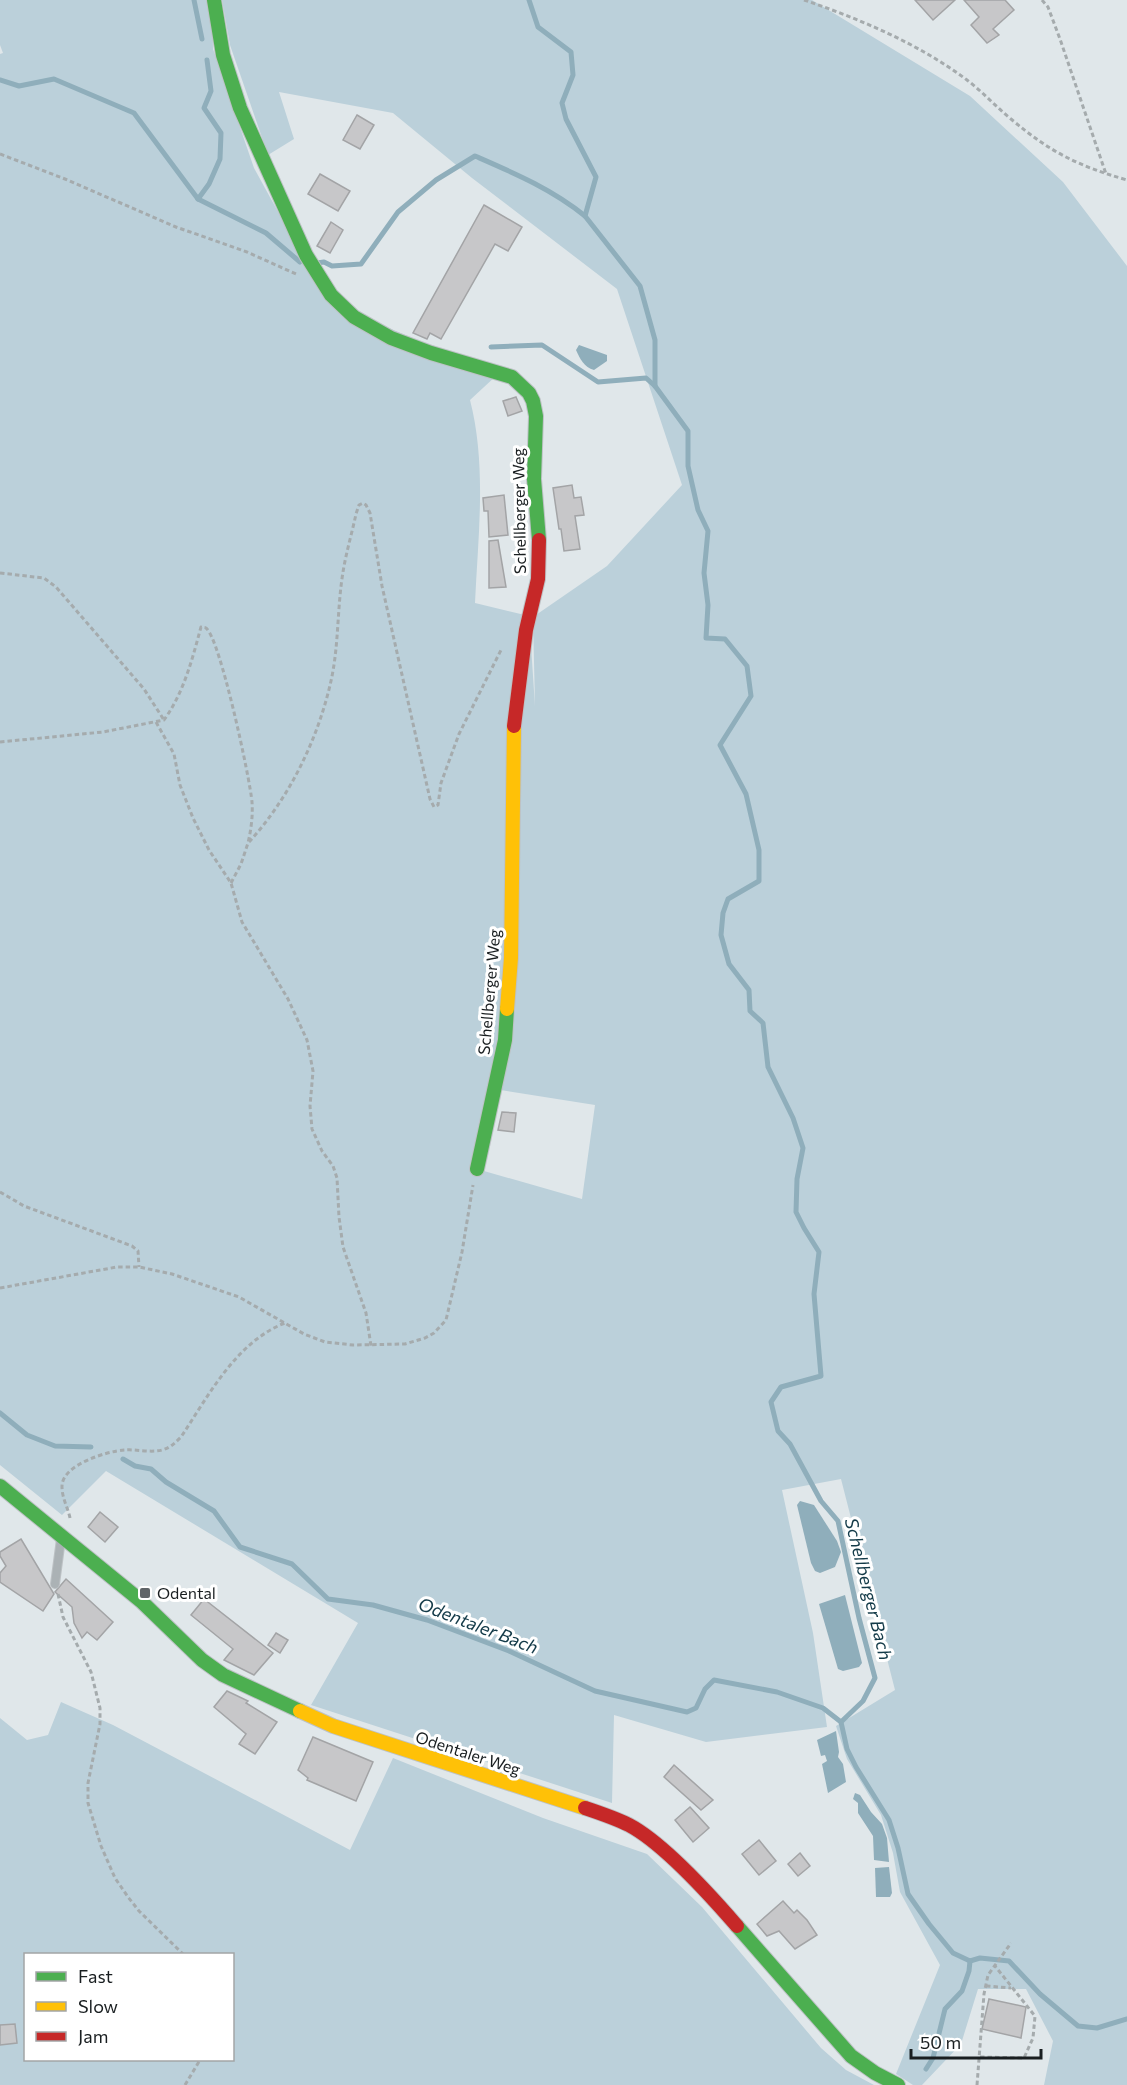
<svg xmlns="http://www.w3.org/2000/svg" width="1127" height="2085" viewBox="0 0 1127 2085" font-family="Commissioner,sans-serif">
<rect width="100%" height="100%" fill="#e0e7ea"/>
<g fill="#bbd0da" fill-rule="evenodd">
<path d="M0 0H212L213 49 254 168 327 301 497 375 470 400C487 466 478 536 475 603L529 616 535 706 533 617 607 566 682 485 617 289 472 178 393 113 279 92 294 139 268 155 230 45 222 0H812L970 96 1063 182 1127 266V2085H1044L1053 2041 1026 1989H978L961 2044 922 2085H913L896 2074 940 1965 900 1892 893 1853 881 1815 847 1759 836 1726 895 1690 841 1479 782 1490 813 1633 827 1727 706 1742 614 1715 612 1803 311 1705 358 1623 106 1471 62 1515 0 1465V54L3 53 0 45ZM494 1089 595 1105 582 1199 477 1169Z"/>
<path d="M61 1702 113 1725 350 1850 393 1758 543 1818 647 1854 702 1907 821 2048 846 2070 874 2085H0V1718L27 1740 48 1735ZM26 1954H232V2060H26Z"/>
</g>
<g fill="#8faebb">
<path d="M579 345 607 355V361L594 370C584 367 580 359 576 350Z"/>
<path d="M800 1501 814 1505 837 1541 841 1552 835 1567 820 1573 815 1571 811 1563 797 1505Z"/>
<path d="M845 1595 862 1663 859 1667 843 1671 838 1669 819 1604Z"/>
<path d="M836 1731 839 1752 838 1757 843 1764 846 1782 828 1793 822 1764 827 1761 825 1755 821 1756 817 1740Z"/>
<path d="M855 1793 860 1795 871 1812 882 1824 887 1838 889 1862 874 1860 873 1836 858 1813V1803L853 1799Z"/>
<path d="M889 1867 892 1893 890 1897H876L875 1868Z"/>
</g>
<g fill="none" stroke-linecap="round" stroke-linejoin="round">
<g stroke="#8faebb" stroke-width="5">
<path d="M194 0 202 39"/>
<path d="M529 0 538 27 571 52 573 75 562 103 566 119 596 177 585 216 640 286 655 340V386"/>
<path d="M0 80 19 86 54 79 134 113 198 199 266 233 300 262"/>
<path d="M198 199 209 184 220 159 221 133 204 108 211 91 207 60"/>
<path d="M317 263 324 262 332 266 361 264 398 212 436 180 475 156C514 173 552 189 585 216"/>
<path d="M491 347 542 345 598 382 646 378 655 386 688 431V466L698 510 708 531 704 573 708 605 706 638 725 639 747 666 751 696 720 745 746 794 759 850V881L728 899 723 913 721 935 729 964 749 990 750 1011 763 1023 768 1067 793 1118 803 1148 797 1179 796 1212 804 1228 819 1252 814 1294 821 1376 781 1387 771 1402 778 1431 790 1444 821 1501 838 1521 859 1618 875 1678 863 1701 841 1722 847 1749 856 1767 889 1820 898 1848 908 1894 929 1924 953 1953 970 1961 980 1958 1009 1961 1040 1994 1078 2026 1097 2028 1127 2019"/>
<path d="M0 1413 27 1435 55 1446 91 1447"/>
<path d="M123 1459 135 1466 151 1469 166 1482 214 1511 240 1547 292 1564 328 1599 373 1605 427 1620 509 1651 595 1691 687 1712 696 1708 705 1689 714 1680 777 1692 823 1708 841 1722"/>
<path d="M926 2069 933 2058 945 2009 962 1991 969 1971 970 1961"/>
</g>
</g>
<g fill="#c7c7c9" stroke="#a3a4a6" stroke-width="1.5">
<path d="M915 0H955L933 20Z"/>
<path d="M964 0H1005L1014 10 993 29 999 35 987 43 971 25 979 17Z"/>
<path d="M357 115 374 125 360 149 343 140Z"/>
<path d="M320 174 350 191 338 211 308 194Z"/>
<path d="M484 205 522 227 508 251 495 244 441 339 430 333 427 339 413 333Z"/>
<path d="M331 222 343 230 330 253 317 246Z"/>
<path d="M516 397 522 411 508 416 503 401Z"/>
<path d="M572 485 574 498 581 497 584 515 575 516 580 549 564 551 561 529H559L553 488Z"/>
<path d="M504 495 508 535 489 537 488 511H484L483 498Z"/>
<path d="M498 540 506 587 489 588V541Z"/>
<path d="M502 1112 516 1113 514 1132 498 1130Z"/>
<path d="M100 1512 118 1527 105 1542 88 1527Z"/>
<path d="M21 1539 54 1594 43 1611 0 1582V1573L6 1566 0 1556V1552Z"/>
<path d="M66 1579 113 1622 97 1640 87 1632 82 1638 74 1623 72 1607 55 1592Z"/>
<path d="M204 1599 273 1653 254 1675 224 1660 233 1649 191 1615Z"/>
<path d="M276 1633 288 1640 280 1653 268 1645Z"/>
<path d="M227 1691 248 1701 246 1703 277 1722 255 1754 239 1744 246 1734 214 1707Z"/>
<path d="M313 1737 373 1762 356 1801 307 1780 308 1778 298 1770Z"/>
<path d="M674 1765 713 1800 701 1810 664 1777Z"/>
<path d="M690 1807 709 1828 693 1842 675 1820Z"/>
<path d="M759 1840 776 1861 759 1875 742 1854Z"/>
<path d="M800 1853 810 1866 798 1876 788 1864Z"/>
<path d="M783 1901 794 1913 797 1910 807 1920 817 1935 795 1949 779 1931 767 1936 757 1924Z"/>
<path d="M989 1999 1026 2007 1021 2038 982 2029Z"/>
<path d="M15 2024 17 2043 0 2045V2025Z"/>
</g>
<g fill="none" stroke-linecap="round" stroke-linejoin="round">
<defs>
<path id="lane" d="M55 1584 61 1539"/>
<g id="fast">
<path d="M214 0 223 55 240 108 306 255 331 295 354 317 391 338 431 353 512 377 529 393 533 401 536 416 534 479 539 540"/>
<path d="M477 1169 505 1040 507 1009"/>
<path d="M0 1486 141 1601 202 1660 223 1675 300 1711"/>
<path d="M737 1926 851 2056 875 2073 898 2085"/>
</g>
<g id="slow">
<path d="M507 1009 511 958 514 726"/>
<path d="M300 1711 333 1726 585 1808"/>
</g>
<g id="jam">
<path d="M514 726 526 630 538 579 539 540"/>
<path d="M585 1808C600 1813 615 1818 629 1825 663 1843 711 1896 737 1926"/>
</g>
</defs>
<use href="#lane" stroke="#bdc2c5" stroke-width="10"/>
<use href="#fast" stroke="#bdc2c5" stroke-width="16"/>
<use href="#slow" stroke="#bdc2c5" stroke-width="16"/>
<use href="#jam" stroke="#bdc2c5" stroke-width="16"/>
<g stroke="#a5abad" stroke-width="3" stroke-dasharray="4.5 3" stroke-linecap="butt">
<path d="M804 0C860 19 919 44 967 80 983 92 996 107 1011 119 1050 152 1078 166 1127 180"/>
<path d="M1042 0 1048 7 1060 39 1106 174"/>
<path d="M0 154 65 179 176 227 247 252 296 274"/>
<path d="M0 573 44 578 56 587 144 689 164 720"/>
<path d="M156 722 174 754 180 785 193 818 209 850 231 883 242 922 288 999 307 1040 313 1071 310 1106 312 1129 322 1151 333 1166 337 1178 339 1217 343 1247 366 1313 371 1346"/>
<path d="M0 742 103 732 164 720C184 692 192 660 201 627 203 628 204 627 206 628 220 638 250 779 252 802 253 816 251 830 248 843 289 799 318 739 331 681 339 645 337 608 343 572 346 553 352 533 356 514L359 505 363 503 366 505 370 513 382 586 430 799 434 807 438 805 441 783 459 734 502 648"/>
<path d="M231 883 241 864 248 843"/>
<path d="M0 1192 24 1206 132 1246 138 1251 139 1267"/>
<path d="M0 1288 117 1267H139L172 1274 239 1297 304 1334 325 1342 353 1345 405 1344 425 1338 434 1333 446 1320 462 1252 473 1185"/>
<path d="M70 1518C68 1508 62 1498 62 1487 61 1465 107 1451 125 1450 137 1449 150 1453 162 1450 170 1448 175 1443 181 1437 209 1395 236 1342 285 1323"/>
<path d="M58 1594 63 1617 91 1672 100 1708V1724L88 1783V1803L101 1846 115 1878 128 1897 139 1911 183 1954"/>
<path d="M986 1986 1011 1988"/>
<path d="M980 2057 1024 2058 1033 2038 1035 2016 995 1966"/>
<path d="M185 2085 200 2060"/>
<path d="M977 2085 984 1994 988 1975 1011 1943"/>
</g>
<use href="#lane" stroke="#abb2b5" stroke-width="8"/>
<use href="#fast" stroke="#4caf50" stroke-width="14"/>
<use href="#slow" stroke="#ffc107" stroke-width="14"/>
<use href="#jam" stroke="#c62828" stroke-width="14"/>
</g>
<rect fill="#5f6467" stroke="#fff" stroke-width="2" x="139" y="1587" width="12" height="12" rx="3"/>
<g text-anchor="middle" stroke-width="6" stroke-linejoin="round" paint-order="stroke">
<g font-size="16" fill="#191e20" stroke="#fff">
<text transform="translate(519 511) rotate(-91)" y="6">Schellberger Weg</text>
<text transform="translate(489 992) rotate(-85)" y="6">Schellberger Weg</text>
<text transform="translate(468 1753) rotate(18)" y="6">Odentaler Weg</text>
</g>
<g font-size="16" fill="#191e20" stroke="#fff" text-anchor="start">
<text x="157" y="1599">Odental</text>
</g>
<g font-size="18" font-style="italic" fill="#133a48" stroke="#fff">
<text transform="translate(868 1589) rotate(76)" y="6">Schellberger Bach</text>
<text transform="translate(478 1626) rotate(21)" y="6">Odentaler Bach</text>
</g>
</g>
<rect x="24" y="1953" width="210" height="108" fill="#ffffff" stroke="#a3a5a6" stroke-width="1.5"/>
<rect x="36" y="1972" width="30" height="9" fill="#4caf50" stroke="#a3a5a6" stroke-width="1.5"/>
<text x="78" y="1983" font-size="18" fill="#191e20">Fast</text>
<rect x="36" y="2002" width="30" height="9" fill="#ffc107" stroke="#a3a5a6" stroke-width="1.5"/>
<text x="78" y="2013" font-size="18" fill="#191e20">Slow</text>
<rect x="36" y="2032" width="30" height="9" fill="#c62828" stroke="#a3a5a6" stroke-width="1.5"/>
<text x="78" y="2043" font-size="18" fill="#191e20">Jam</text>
<path d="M911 2049v9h130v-9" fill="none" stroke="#191e20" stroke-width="3"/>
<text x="920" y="2049" font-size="18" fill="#191e20" stroke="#ffffff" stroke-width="4.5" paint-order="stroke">50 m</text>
</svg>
